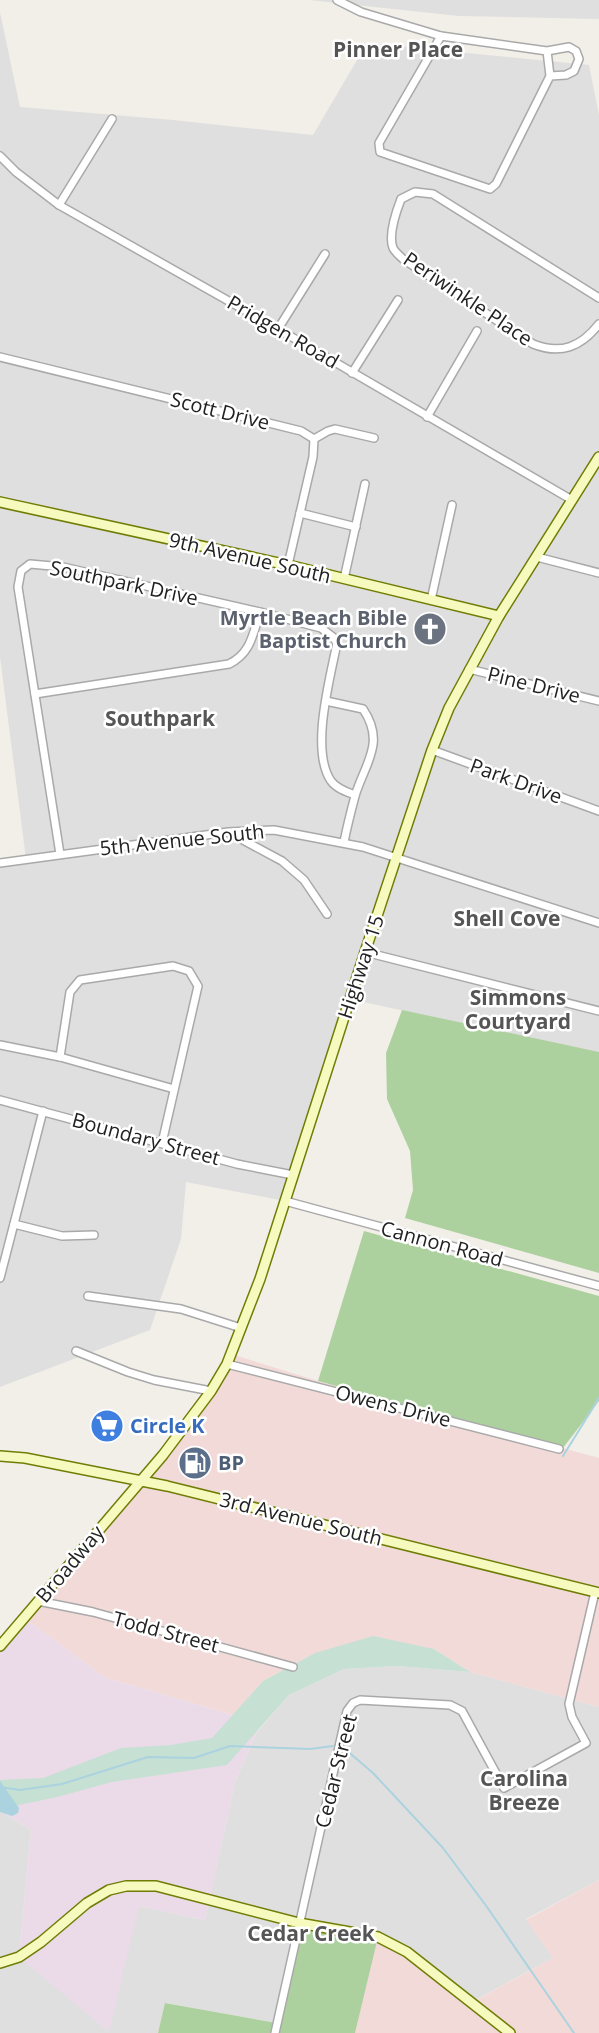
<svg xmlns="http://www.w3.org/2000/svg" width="599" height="2033" viewBox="0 0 599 2033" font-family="'Open Sans',sans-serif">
<rect width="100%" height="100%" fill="#f2efe9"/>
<g fill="#e0dfdf">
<path d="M309 0H599V19L459 16Z"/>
<path d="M0 12 20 107 173 120 313 135 367 43 589 65 599 115V1054L350 999 285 1201 186 1182 181 1239 150 1330 0 1387V863L26 859 0 657Z"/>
<path d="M397 1666 470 1672 599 1707V1880L526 1919 553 1958 468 2004 277 2023 166 2003 158 2033H0V1811L31 1830 19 1957 139 1906 205 1920 235 1782 257 1732 289 1695 344 1669Z"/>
</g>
<g fill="#f2dad9">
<path d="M231 1354 318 1381 599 1458V1707L470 1672 434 1649 315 1653 263 1681 233 1715 106 1678 24 1618 140 1482 227 1364Z"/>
<path d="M599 1880V2033H355L378 1937 407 1952 469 2004 553 1958 526 1920Z"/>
</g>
<path fill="#ebdbe8" d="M24 1618 106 1678 233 1715 257 1732 235 1782 205 1920 139 1906 109 2032 19 1957 31 1830 0 1811V1646Z"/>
<g fill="#add19e">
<path d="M402 1010 599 1052V1273L405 1218 413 1190 410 1151 387 1099 386 1053Z"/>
<path d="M364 1231 599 1296V1401L563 1448 318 1381Z"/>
<path d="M299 1923 378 1937 355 2033H158L165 2003 277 2023Z"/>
</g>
<path fill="#c6e0d4" d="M373 1636 434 1649 470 1672 397 1666 344 1669 289 1695 227 1765 112 1782 57 1797 5 1808 0 1805V1780L43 1778 121 1748 171 1745 212 1738 263 1681 315 1653Z"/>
<path fill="#aad3df" d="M0 1781 19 1808 18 1813 12 1816 0 1812Z"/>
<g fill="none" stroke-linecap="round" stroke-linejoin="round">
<g stroke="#aad3df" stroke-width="2">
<path d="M563 1456 599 1398"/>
<path d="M345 1749 373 1773 443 1848 487 1907 574 2033"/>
<path d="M0 1787 20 1790 62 1784 148 1757 194 1758 230 1746 310 1749 333 1746"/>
</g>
<defs>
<g id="street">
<path d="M337 0 361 12 441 36"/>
<path d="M547 51 550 76 496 184 490 189 380 152 379 143 441 36 547 51 569 47 576 51 579 59 574 71 566 75 550 76"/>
<path d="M0 156 16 172 59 205 278 329 572 500"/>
<path d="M59 205 112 119"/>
<path d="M599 298 433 194 415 192 401 199C396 212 388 235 393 248 395 252 400 256 403 259L533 344C561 355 581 347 599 324"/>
<path d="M278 329 325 254"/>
<path d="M0 357 301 431 314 439 313 457 288 565"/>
<path d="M352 373 398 300"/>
<path d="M427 417 477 331"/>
<path d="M314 439 328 431 335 429 374 438"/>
<path d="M300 513 356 527"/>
<path d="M537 557 599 573"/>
<path d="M344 579 365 484"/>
<path d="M431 600 452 505"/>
<path d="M469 669 599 701"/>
<path d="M35 694 229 664C251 653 253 634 260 612"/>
<path d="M326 701 363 709C386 743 365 763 355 796 351 811 347 827 344 842"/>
<path d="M432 750 599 811"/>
<path d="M230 833 282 861 304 880 327 914"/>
<path d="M60 854 18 587 21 571 30 564 63 567 260 612 321 628 333 637 337 643C330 679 310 750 331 781 337 789 347 792 355 795"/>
<path d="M0 863 228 832 274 830 363 847 599 923"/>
<path d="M365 952 599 1011"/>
<path d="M0 1045 60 1057 174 1089"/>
<path d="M60 1057 70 992 80 980 173 966 189 971 198 986 162 1143"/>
<path d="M0 1100 237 1164 293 1175"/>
<path d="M285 1201 599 1286"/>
<path d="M14 1224 62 1236 94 1235"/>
<path d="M0 1278 43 1111"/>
<path d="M88 1296 181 1309 241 1328"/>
<path d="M76 1351 128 1372 154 1380 211 1391"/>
<path d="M227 1364 559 1449"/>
<path d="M38 1601 93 1612 293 1667"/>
<path d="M275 2033 347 1711 353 1703 360 1700 450 1705 462 1711 504 1788 586 1743 572 1717 569 1704 595 1592"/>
</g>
<g id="secondary">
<path d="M0 502 288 565 499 616"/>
<path d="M0 1456 25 1458 167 1486 599 1593"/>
<path d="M0 1646 163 1455 211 1391 227 1364 260 1279 365 952 432 750 449 708 499 616 599 457"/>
<path d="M0 1963 19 1957 41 1942 87 1903 109 1890 126 1886H156L299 1923 378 1937 407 1952 510 2033"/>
</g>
</defs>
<use href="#street" stroke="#a9a9a9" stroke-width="10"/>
<use href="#secondary" stroke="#707d05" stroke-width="12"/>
<use href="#street" stroke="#fff" stroke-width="7"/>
<use href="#secondary" stroke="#f7fabf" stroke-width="9"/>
</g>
<defs>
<symbol id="church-disc" viewBox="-11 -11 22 22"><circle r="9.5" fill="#6b7280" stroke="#fff"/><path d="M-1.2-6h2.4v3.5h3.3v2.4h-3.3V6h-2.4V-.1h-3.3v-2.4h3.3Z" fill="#fff"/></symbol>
<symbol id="supermarket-disc" viewBox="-11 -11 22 22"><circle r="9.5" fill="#3f7fe0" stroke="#fff"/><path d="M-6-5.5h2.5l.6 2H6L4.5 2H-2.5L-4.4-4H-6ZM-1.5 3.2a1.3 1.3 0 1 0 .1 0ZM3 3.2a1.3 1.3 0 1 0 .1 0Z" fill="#fff"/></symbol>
<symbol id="fuel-disc" viewBox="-11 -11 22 22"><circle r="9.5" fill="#5c6f8a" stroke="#fff"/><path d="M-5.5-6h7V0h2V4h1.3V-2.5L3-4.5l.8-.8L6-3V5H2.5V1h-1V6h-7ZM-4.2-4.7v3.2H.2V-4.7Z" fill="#fff"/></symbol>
</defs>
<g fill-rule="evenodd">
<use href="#church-disc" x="411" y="610" width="38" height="38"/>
<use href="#supermarket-disc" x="88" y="1407" width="38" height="38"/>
<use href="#fuel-disc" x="176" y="1444" width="38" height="38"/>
</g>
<g text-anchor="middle" stroke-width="5" stroke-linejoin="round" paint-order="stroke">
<g font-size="20" fill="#222" stroke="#fff">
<text transform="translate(468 299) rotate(34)" y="7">Periwinkle Place</text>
<text transform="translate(283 332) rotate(30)" y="7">Pridgen Road</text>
<text transform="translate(220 411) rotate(14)" y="7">Scott Drive</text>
<text transform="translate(250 558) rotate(13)" y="7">9th Avenue South</text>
<text transform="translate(124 583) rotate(12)" y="7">Southpark Drive</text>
<text transform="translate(534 685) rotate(14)" y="7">Pine Drive</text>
<text transform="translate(516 781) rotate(20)" y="7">Park Drive</text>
<text transform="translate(182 840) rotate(-6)" y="7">5th Avenue South</text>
<text transform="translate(361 967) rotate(-72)" y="7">Highway 15</text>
<text transform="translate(146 1139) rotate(15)" y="7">Boundary Street</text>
<text transform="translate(442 1244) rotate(15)" y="7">Cannon Road</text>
<text transform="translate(393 1406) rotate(14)" y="7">Owens Drive</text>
<text transform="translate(301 1519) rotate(14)" y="7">3rd Avenue South</text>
<text transform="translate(70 1564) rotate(-50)" y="7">Broadway</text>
<text transform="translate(166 1632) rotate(15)" y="7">Todd Street</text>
<text transform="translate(336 1771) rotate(-76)" y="7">Cedar Street</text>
</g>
<g font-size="20" font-weight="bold" fill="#5b616d" stroke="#fff" text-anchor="end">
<text x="407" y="625">Myrtle Beach Bible<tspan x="407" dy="23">Baptist Church</tspan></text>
</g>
<g font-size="20" font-weight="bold" fill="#366cbe" stroke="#fff" text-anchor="start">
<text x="130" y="1433">Circle K</text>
</g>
<g font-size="20" font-weight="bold" fill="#4e5e75" stroke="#fff" text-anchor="start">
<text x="218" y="1470">BP</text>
</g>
<g font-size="21" font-weight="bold" fill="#555" stroke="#fff">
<text x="398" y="57">Pinner Place</text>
<text x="160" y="726">Southpark</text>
<text x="507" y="926">Shell Cove</text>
<text x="518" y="1005">Simmons<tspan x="518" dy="24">Courtyard</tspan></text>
<text x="524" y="1786">Carolina<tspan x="524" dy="24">Breeze</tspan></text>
<text x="311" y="1941">Cedar Creek</text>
</g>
</g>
</svg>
